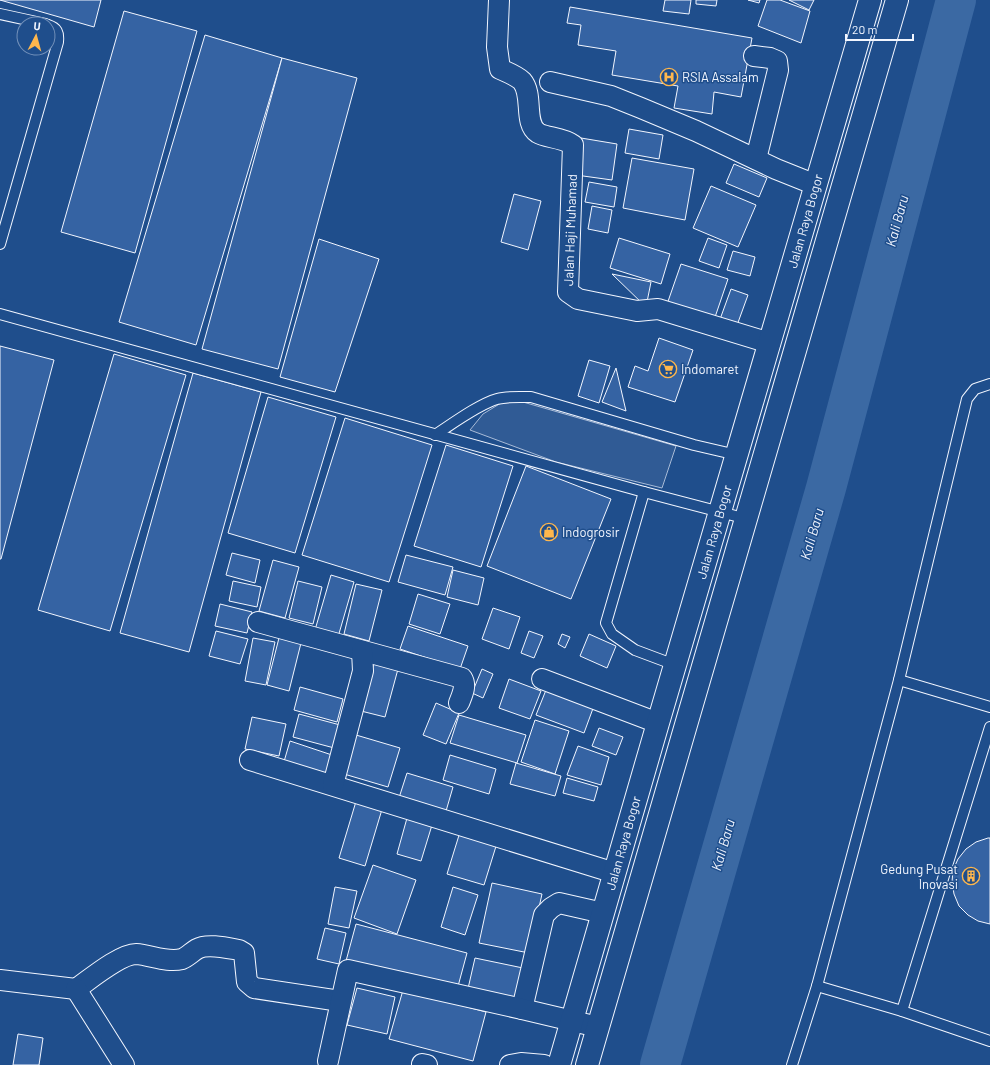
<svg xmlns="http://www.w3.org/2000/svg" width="990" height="1065" viewBox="0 0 990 1065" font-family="Barlow,sans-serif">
<rect width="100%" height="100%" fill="#1f4e8c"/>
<path fill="#305b95" stroke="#a8bbd7" d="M523 402 676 446 662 488 556 462 470 430 483 414 501 403Z"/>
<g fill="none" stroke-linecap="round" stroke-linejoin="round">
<path stroke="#3b69a3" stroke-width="40" d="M660 1065 826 488 956 0"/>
</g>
<g fill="#3563a3" stroke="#f2f6ff">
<path d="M0 0H101L94 27Z"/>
<path d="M665 0H691L689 14 663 11Z"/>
<path d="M696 0H717L716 6 696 4Z"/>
<path d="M748 0H760L759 3Z"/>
<path d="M767 0H780L810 11 801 43 758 26Z"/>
<path d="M789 0H814L809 10Z"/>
<path d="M570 7 752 38 741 97 714 92 712 114 674 108 678 86 612 75 616 51 578 45 581 25 567 23Z"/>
<path d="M124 11 197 31 135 253 61 232Z"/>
<path d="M205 35 282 58 196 345 119 322Z"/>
<path d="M282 58 357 78 278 369 202 349Z"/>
<path d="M629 129 663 135 659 159 625 153Z"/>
<path d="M581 138 617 144 612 180 576 175Z"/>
<path d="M632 158 694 169 685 220 623 208Z"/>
<path d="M734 164 767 178 759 197 726 183Z"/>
<path d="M589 182 617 187 614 207 585 202Z"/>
<path d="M711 186 756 205 738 247 693 228Z"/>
<path d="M514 194 541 201 528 250 501 242Z"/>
<path d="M592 206 612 210 608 233 588 229Z"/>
<path d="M619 238 670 254 661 284 610 268Z"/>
<path d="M708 238 727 245 719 268 699 261Z"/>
<path d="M319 239 379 259 335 392 280 377Z"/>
<path d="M733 251 755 257 750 276 727 270Z"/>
<path d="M681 264 728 279 712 326 665 310Z"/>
<path d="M612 274 651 282 646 307Z"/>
<path d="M731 289 748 295 736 328 719 322Z"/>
<path d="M659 338 693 350 675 402 628 387 635 366 648 371Z"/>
<path d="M0 346 54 360 1 559H0Z"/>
<path d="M114 354 186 375 110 631 38 610Z"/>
<path d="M589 360 610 366 599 403 578 396Z"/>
<path d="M616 368 626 411 602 402Z"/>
<path d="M193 373 261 392 189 652 120 633Z"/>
<path d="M268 397 336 417 295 553 228 533Z"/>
<path d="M345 418 432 445 389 582 302 555Z"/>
<path d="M446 445 513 466 481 567 414 546Z"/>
<path d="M526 466 611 499 571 599 487 566Z"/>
<path d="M232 553 260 560 255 583 226 575Z"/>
<path d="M406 555 453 567 445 595 398 582Z"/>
<path d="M273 560 299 567 285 618 259 611Z"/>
<path d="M453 570 484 578 478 605 447 597Z"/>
<path d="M331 575 354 582 338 637 315 630Z"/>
<path d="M233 581 261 587 257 607 229 601Z"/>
<path d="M298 581 322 587 313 624 289 618Z"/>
<path d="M356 584 382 590 369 641 344 634Z"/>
<path d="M418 594 450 604 440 634 409 624Z"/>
<path d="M220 604 252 612 247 633 215 626Z"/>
<path d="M493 608 520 617 509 649 482 639Z"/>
<path d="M408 626 468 646 460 669 400 649Z"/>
<path d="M216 631 248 639 240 664 209 656Z"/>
<path d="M529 631 543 636 534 658 521 653Z"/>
<path d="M280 634 302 639 289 691 267 685Z"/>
<path d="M562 634 570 637 565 648 558 644Z"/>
<path d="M589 634 616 646 607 668 580 656Z"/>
<path d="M253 638 275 642 266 685 245 681Z"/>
<path d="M374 662 398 669 385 717 361 711Z"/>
<path d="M482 669 493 674 483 698 472 693Z"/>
<path d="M509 679 541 691 530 719 499 708Z"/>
<path d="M548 685 595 703 584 733 536 715Z"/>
<path d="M300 687 343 699 337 722 294 710Z"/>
<path d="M436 703 459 713 446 744 423 735Z"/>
<path d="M299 714 344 726 338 749 293 737Z"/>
<path d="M459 715 526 735 517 763 450 743Z"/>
<path d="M252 717 286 724 279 756 245 749Z"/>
<path d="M535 720 569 731 555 774 521 762Z"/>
<path d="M599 728 623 737 616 755 592 746Z"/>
<path d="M356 735 400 748 388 787 344 774Z"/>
<path d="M290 741 335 756 327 780 283 765Z"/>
<path d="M578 746 609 757 601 785 567 775Z"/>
<path d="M450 755 496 769 489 794 443 780Z"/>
<path d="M516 763 561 776 555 796 510 784Z"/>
<path d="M407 773 453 787 444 818 397 804Z"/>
<path d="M567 778 598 787 594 801 563 793Z"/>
<path d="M357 798 383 806 365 866 339 858Z"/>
<path d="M407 818 432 825 421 861 397 854Z"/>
<path d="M460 832 497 843 484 885 447 874Z"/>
<path d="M988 838H990V924L978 921 968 915 959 906 954 894 952 882 953 870 958 859 966 849 976 842Z"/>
<path d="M373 865 416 880 397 934 354 918Z"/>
<path d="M492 883 542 894 529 953 479 943Z"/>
<path d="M335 887 357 891 349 928 328 924Z"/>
<path d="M453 887 478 895 465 935 441 927Z"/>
<path d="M356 924 467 953 457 990 346 961Z"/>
<path d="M325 928 346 933 339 964 317 959Z"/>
<path d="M475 958 523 968 515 1003 467 993Z"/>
<path d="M357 988 395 997 387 1034 347 1025Z"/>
<path d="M403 990 486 1012 473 1061 389 1039Z"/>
<path d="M18 1034 43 1038 39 1065H13Z"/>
</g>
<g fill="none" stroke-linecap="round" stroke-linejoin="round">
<defs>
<g id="service">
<path d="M0 14 46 24"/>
<path d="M0 244 58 42C59 32 57 28 48 25"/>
<path d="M0 314 644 492 747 519"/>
<path d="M435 435C452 424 479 404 497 399 508 396 520 397 531 397L694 445 737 455"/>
<path d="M644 492 606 623 612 634 635 650 675 665"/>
<path d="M899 680 990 707"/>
<path d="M817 986 902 1011 990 1041"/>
<path d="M902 1011 990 727"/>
<path d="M792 1065 817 986 899 680 967 399 975 389 990 384"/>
</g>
<g id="minor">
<path d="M499 0 497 47 500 69C507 72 517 76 522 81 534 95 523 123 538 133 546 138 562 137 573 145L568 292 578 299 637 311 658 309 770 343"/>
<path d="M754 56 770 58 777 61 778 70 756 159"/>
<path d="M550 82 611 96 641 108 696 131 776 169 816 185"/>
<path d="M258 622 462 678C467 686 462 695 459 703"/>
<path d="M542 679 658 723"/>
<path d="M250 760 615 873"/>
<path d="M333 785 363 671 362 651"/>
<path d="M0 980 76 989C89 980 120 954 136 954 151 955 167 963 182 959 187 957 192 952 197 949 207 943 228 948 239 950L244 953 247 982 254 988 340 1001"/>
<path d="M76 989 124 1065"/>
<path d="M522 1009 544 915 551 908 559 903 603 913"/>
<path d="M328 1061 348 970 522 1009 598 1027"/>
<path d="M422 1064 427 1065"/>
<path d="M510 1065 521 1063 544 1065"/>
</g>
<g id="trunk">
<path d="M559 1065 658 723 870 0"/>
<path d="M587 1065 897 0"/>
</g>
</defs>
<use href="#service" stroke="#f2f6ff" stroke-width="12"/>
<use href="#minor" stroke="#f2f6ff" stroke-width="22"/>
<use href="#trunk" stroke="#f2f6ff" stroke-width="24"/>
<use href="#service" stroke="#1f4e8c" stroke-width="10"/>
<use href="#minor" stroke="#1f4e8c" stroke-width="20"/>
<use href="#trunk" stroke="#1f4e8c" stroke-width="22"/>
</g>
<defs>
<symbol id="hospital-ring" viewBox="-11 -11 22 22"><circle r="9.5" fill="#1f4e8c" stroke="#ffb74d" stroke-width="1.5"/><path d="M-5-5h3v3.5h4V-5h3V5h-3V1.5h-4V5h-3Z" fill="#ffb74d"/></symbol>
<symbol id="supermarket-ring" viewBox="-11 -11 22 22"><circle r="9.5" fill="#1f4e8c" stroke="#ffb74d" stroke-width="1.5"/><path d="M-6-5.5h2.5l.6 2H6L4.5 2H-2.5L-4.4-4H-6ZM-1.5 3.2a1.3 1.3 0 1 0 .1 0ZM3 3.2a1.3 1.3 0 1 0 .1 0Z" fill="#ffb74d"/></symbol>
<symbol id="shop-ring" viewBox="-11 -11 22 22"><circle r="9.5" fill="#1f4e8c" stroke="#ffb74d" stroke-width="1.5"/><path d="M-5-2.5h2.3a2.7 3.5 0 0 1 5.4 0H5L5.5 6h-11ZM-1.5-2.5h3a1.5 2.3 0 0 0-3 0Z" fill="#ffb74d"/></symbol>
<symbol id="building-ring" viewBox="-11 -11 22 22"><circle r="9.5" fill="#1f4e8c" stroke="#ffb74d" stroke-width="1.5"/><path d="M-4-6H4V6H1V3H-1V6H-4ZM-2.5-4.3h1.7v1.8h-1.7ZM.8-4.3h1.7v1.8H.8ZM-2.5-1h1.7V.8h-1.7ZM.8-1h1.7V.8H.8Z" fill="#ffb74d"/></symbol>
</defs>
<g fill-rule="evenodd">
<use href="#hospital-ring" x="659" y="67" width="20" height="20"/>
<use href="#supermarket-ring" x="658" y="359" width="20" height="20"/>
<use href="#shop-ring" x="539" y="522" width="20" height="20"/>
<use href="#building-ring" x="961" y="866" width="20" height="20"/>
</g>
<g text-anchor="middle" stroke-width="3" stroke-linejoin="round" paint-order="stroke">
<g font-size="13" fill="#f2f6ff" stroke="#1f4e8c" text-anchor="start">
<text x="682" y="82">RSIA Assalam</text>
<text x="681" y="374">Indomaret</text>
<text x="562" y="537">Indogrosir</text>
<text x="958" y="874" text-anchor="end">Gedung Pusat<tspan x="958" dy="15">Inovasi</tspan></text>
</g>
<g font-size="13" fill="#f2f6ff" stroke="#1f4e8c">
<text transform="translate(805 221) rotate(-74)" y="5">Jalan Raya Bogor</text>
<text transform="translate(570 230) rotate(-88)" y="5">Jalan Haji Muhamad</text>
<text transform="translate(714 532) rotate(-74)" y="5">Jalan Raya Bogor</text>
<text transform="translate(623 843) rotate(-74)" y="5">Jalan Raya Bogor</text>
</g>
<g font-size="14" font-style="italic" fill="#f2f6ff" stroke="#1f4e8c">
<text transform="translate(897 221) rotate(-75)" y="5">Kali Baru</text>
<text transform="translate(812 534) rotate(-74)" y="5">Kali Baru</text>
<text transform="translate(723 845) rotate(-74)" y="5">Kali Baru</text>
</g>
</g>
<g transform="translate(36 36) rotate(6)"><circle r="19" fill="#1f4e8c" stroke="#7391ba"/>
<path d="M0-3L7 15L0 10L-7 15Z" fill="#ffb74d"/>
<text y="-6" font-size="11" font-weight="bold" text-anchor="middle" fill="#f2f6ff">U</text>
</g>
<path d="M846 34v6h67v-6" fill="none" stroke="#f2f6ff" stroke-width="2"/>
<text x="852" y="34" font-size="12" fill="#f2f6ff" stroke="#1f4e8c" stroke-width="3" paint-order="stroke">20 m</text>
</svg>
